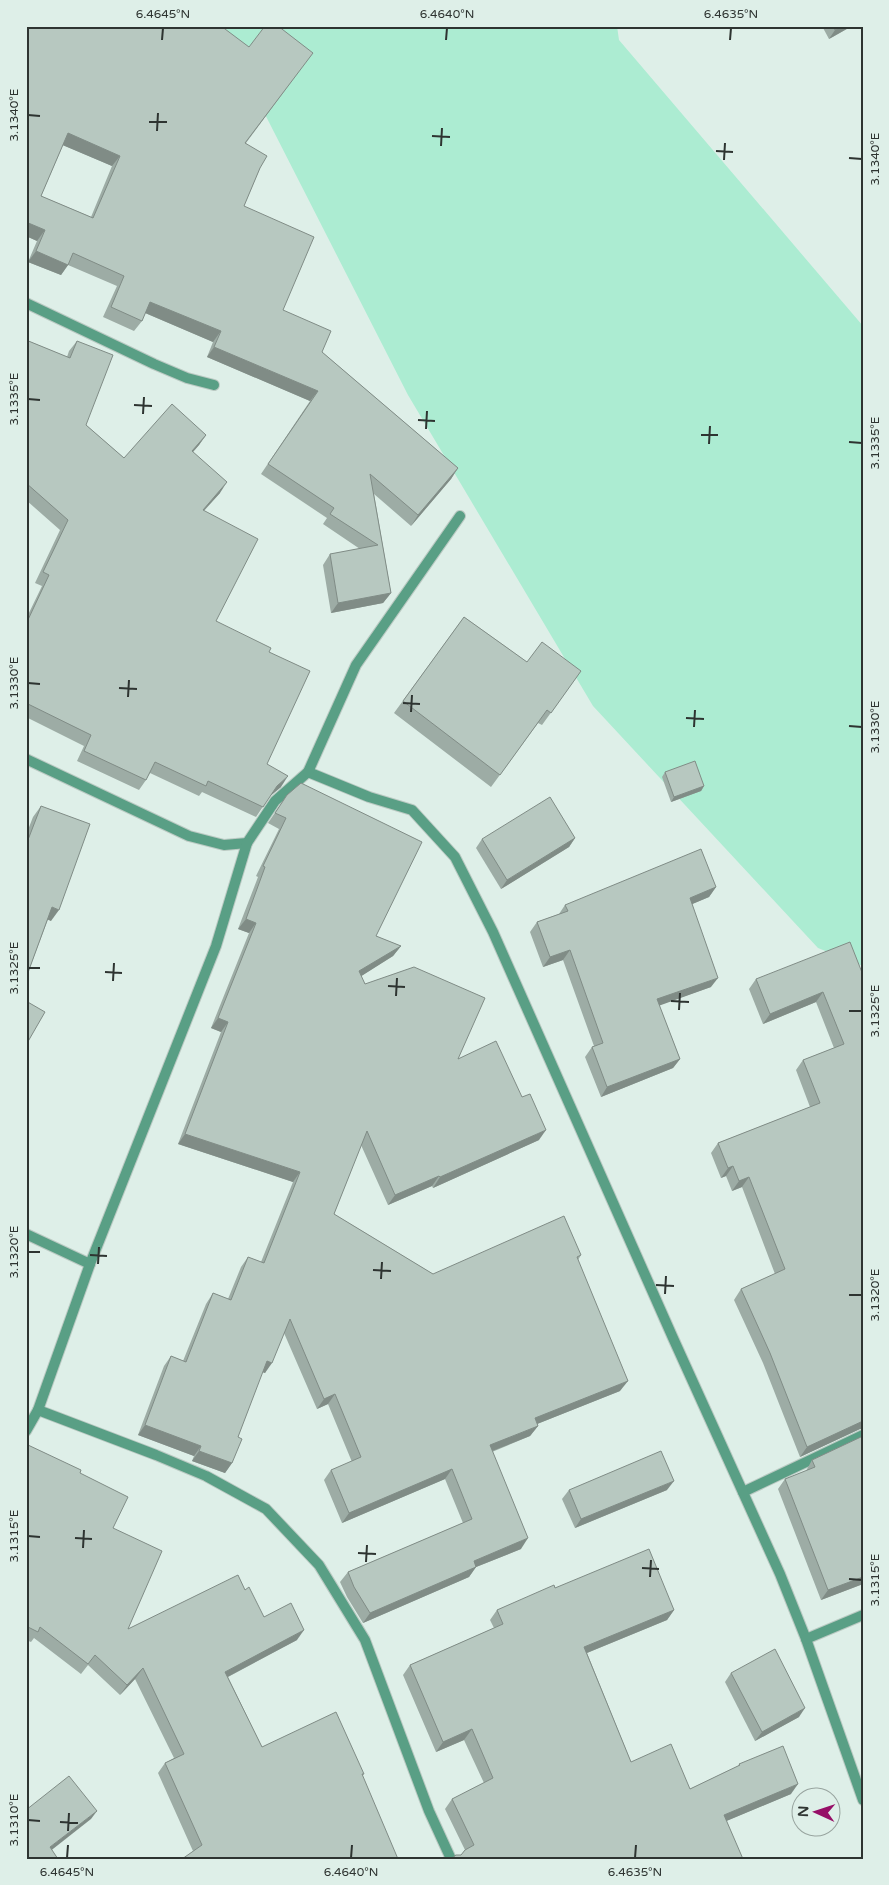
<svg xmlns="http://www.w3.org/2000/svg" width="889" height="1885" viewBox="0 0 889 1885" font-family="'Varela Round',sans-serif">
<rect width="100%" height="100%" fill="#deefe8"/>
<path fill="#acecd2" d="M220 26H617L619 40 863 326V966L818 948 593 706 408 395Z"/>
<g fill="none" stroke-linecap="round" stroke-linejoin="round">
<defs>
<path id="service" d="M743 1492 863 1435"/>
<g id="minor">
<path d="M26 303 154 364 187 378 214 385"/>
<path d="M26 759 189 836 224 845 247 843 275 801 308 772 369 797 412 810 455 857 493 932 673 1338 780 1574 806 1639 863 1800"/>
<path d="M308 772 356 665 460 516"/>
<path d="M26 1234 90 1264"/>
<path d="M38 1410 156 1455 206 1476 266 1509 319 1565 365 1640 429 1811 451 1859"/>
<path d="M26 1431 38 1410 90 1264 216 946 247 843"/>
<path d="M806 1639 863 1615"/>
</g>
</defs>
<use href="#service" stroke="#bbcac3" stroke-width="12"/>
<use href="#minor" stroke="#bbcac3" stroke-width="12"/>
<use href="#service" stroke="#599f85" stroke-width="10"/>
<use href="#minor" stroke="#599f85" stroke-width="10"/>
</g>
<g fill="#9daca5" fill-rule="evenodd">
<path d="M26 26 249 47 305 63 246 143 260 168 244 206 283 310 322 352 458 468 451 479 411 526 374 494 391 593 383 603 331 613 323 565 330 554 360 549 323 524 327 518 261 474 310 401 207 357 213 342 145 313 142 321 134 331 103 317 117 286 68 265 61 275 28 262 37 241 26 236ZM63 145 112 166 91 217 41 196Z"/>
<path d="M822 26H852L829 39Z"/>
<path d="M26 340 67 357 69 351 77 341 86 425 124 458 206 435 199 445 193 452 220 493 204 511 216 621 269 652 267 764 281 787 270 796 256 817 202 792 199 796 150 773 146 780 139 790 77 761 84 746 26 717V619L42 586 35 583 60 530 26 500Z"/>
<path d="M464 617 527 662 581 671 542 725 538 723 491 787 394 713Z"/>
<path d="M665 772 704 786 701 791 671 802 662 777Z"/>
<path d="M287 795 376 936 401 946 393 956 361 976 365 984 458 1059 539 1140 433 1188 432 1186 388 1205 361 1145 334 1214 433 1274 581 1255 578 1260 620 1391 537 1424 538 1426 530 1436 492 1452 521 1549 476 1567 469 1577 363 1623 347 1597 340 1582 348 1572 463 1523 445 1479 342 1523 324 1480 331 1470 352 1462 328 1404 317 1409 284 1333 265 1373 262 1372 238 1437 232 1463 225 1473 192 1461 194 1456 138 1435 164 1366 171 1356 183 1361 206 1304 213 1293 228 1299 241 1267 248 1257 261 1262 293 1182 178 1144 221 1032 211 1028 249 933 238 929 258 877 256 876 279 829 268 823Z"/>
<path d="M41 806 51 921 48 919 26 978V835L33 817Z"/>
<path d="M575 838 569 847 501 889 476 848 482 839Z"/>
<path d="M716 887 709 897 692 904 711 987 659 1005 680 1059 673 1068 601 1097 585 1057 592 1047 594 1046 563 960 543 967 530 932 537 922 559 914 565 905Z"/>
<path d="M863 975V1429H860L800 1457 763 1363 734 1300 741 1289 775 1274 742 1187 732 1191 726 1176 721 1178 711 1153 718 1143 810 1107 796 1070 803 1060 834 1048 816 1002 763 1024 749 989 756 979Z"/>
<path d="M863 1436V1584L821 1600 778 1489 785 1479 806 1471 812 1460Z"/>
<path d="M28 1445 80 1473 113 1528 128 1629 245 1590 264 1617 297 1640 228 1677 262 1747 364 1774 362 1776 193 1851 158 1773 165 1763 174 1758 135 1679 120 1695 88 1665 81 1674 34 1638 31 1642 26 1640V1448Z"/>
<path d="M569 1490H667L575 1528 562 1499Z"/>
<path d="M555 1588 674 1610 667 1620 587 1653 631 1762 690 1789 738 1766 739 1764 791 1794 726 1821 461 1855 465 1850 445 1809 452 1799 484 1783 464 1740 436 1752 403 1675 410 1665 494 1628 490 1620 497 1610Z"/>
<path d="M731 1673 799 1717 755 1741 725 1682Z"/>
</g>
<g fill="#808c86">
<path d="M842 26H852L829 39 835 30Z"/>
<path d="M68 133 120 156 112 166 60 144Z"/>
<path d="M26 222 45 230 37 241 26 236Z"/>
<path d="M36 251 68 265 61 275 28 262Z"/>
<path d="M150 302 221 331 213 342 143 312Z"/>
<path d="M214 347 318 391 310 401 207 357Z"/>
<path d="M206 435 199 445 184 462 192 451Z"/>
<path d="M458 468 451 479 411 526 418 515Z"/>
<path d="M227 482 220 493 195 520 203 510Z"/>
<path d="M391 593 383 603 331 613 338 603Z"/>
<path d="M288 776 281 787 269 797 277 786Z"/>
<path d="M704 786 701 791 671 802 674 797Z"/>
<path d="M575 838 569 847 501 889 507 880Z"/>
<path d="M716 887 709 897 683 908 690 898Z"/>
<path d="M52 907 59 910 51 921 44 918Z"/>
<path d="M246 919 256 923 249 933 238 929Z"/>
<path d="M401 946 393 956 352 982 359 971Z"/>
<path d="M570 950 563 960 543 967 550 957Z"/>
<path d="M718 978 711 987 650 1009 657 999Z"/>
<path d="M823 992 816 1002 763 1024 770 1014Z"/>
<path d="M218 1018 228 1022 221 1032 211 1028Z"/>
<path d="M680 1059 673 1068 601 1097 607 1087Z"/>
<path d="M546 1130 539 1140 433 1188 440 1177Z"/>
<path d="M185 1134 300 1172 293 1182 178 1144Z"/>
<path d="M733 1166 726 1176 721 1178 728 1168Z"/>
<path d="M439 1176 432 1186 388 1205 395 1195Z"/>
<path d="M749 1177 742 1187 732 1191 739 1181Z"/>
<path d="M267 1361 272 1363 265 1373 260 1371Z"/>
<path d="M628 1381 620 1391 527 1428 535 1418Z"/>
<path d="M335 1394 328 1404 317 1409 324 1399Z"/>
<path d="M863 1421V1429H860L800 1457 807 1447Z"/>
<path d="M145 1425 201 1446 194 1456 138 1435Z"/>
<path d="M538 1426 530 1436 482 1455 490 1445Z"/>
<path d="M199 1451 232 1463 225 1473 192 1461Z"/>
<path d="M452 1469 445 1479 342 1523 349 1513Z"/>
<path d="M674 1481 667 1490 575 1528 581 1519Z"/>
<path d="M528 1538 521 1549 466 1571 474 1561Z"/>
<path d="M476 1567 469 1577 363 1623 370 1613Z"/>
<path d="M863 1577V1584L821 1600 828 1590Z"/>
<path d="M674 1610 667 1620 577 1657 584 1647Z"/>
<path d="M304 1630 297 1640 218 1682 225 1672Z"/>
<path d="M143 1668 135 1679 120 1695 127 1685Z"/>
<path d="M805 1708 799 1717 755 1741 762 1732Z"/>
<path d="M472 1729 464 1740 436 1752 443 1742Z"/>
<path d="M798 1784 791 1794 717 1825 724 1815Z"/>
<path d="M97 1811 91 1819 44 1856 50 1847Z"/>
</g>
<g fill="#b7c8c0" stroke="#808c86" fill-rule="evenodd">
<path d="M26 26H221L249 47 265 26H278L313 53 245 143 267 156 260 168 244 206 314 237 283 310 331 331 322 352 458 468 418 515 370 474 391 593 338 603 330 554 378 545 330 514 334 508 268 464 318 391 214 347 221 331 150 302 142 321 111 307 124 276 73 253 68 265 36 251 45 230 26 222ZM68 133 120 156 93 218 41 196Z"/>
<path d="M833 26H842L835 30Z"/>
<path d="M26 340 70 358 77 341 113 355 86 425 124 458 172 404 206 435 192 451 227 482 203 510 258 539 216 621 271 648 269 652 310 671 267 764 288 776 277 786 263 807 208 781 206 786 155 762 146 780 84 751 91 735 26 703V624L49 575 43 572 68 520 26 483Z"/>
<path d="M464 617 527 662 542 642 581 671 551 713 547 710 500 775 403 701Z"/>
<path d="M695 761 704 786 674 797 665 772Z"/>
<path d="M301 783 422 842 376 936 401 946 359 971 365 984 414 967 485 998 458 1059 496 1041 522 1097 530 1094 546 1130 440 1177 439 1176 395 1195 367 1131 334 1214 433 1274 564 1216 581 1255 577 1257 628 1381 535 1418 538 1426 490 1445 528 1538 474 1561 476 1567 370 1613 354 1587 348 1572 472 1519 452 1469 349 1513 331 1470 361 1457 335 1394 324 1399 290 1319 272 1363 267 1361 238 1437 242 1439 232 1463 199 1451 201 1446 145 1425 171 1356 186 1362 213 1293 231 1300 248 1257 264 1263 300 1172 185 1134 228 1022 218 1018 256 923 246 919 265 867 263 866 286 818 275 813 287 795Z"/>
<path d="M550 797 575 838 507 880 482 839Z"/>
<path d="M41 806 90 824 59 910 52 907 26 978V845Z"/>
<path d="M701 849 716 887 690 898 718 978 657 999 680 1059 607 1087 592 1047 603 1043 570 950 550 957 537 922 568 911 565 905Z"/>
<path d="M850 942 863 975V1421L807 1447 770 1353 741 1289 785 1269 749 1177 739 1181 733 1166 728 1168 718 1143 820 1103 803 1060 844 1044 823 992 770 1014 756 979Z"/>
<path d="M26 1001 45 1012 26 1045Z"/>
<path d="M863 1436V1577L828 1590 785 1479 815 1467 812 1460Z"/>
<path d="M28 1445 81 1470 80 1473 128 1497 113 1528 162 1551 128 1629 238 1575 245 1590 249 1587 264 1617 291 1603 304 1630 225 1672 262 1747 336 1712 364 1774H362L398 1859H182L202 1845 165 1763 184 1754 143 1668 127 1685 95 1655 88 1664 40 1627 38 1632 26 1626V1449Z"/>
<path d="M661 1451 674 1481 581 1519 569 1490Z"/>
<path d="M649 1549 674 1610 584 1647 631 1762 671 1744 690 1789 740 1765 739 1764 783 1746 798 1784 724 1815 743 1859H451L456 1855H461L465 1850 474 1845 452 1799 493 1778 472 1729 443 1742 410 1665 503 1624 497 1610 554 1585 555 1588Z"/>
<path d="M775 1649 805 1708 762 1732 731 1673Z"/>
<path d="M69 1776 97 1811 50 1847 58 1859H26V1810Z"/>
</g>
<path fill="none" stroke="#2e3431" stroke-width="2" d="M162 40 163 28M446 40 447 28M730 40 731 28M28 115 40 116M149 122H167M157 131 158 113M432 136 450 137M441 146 442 128M716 151 733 152M849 158 862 159M724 160 725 143M28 399 40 400M134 405 152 406M143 414 144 397M418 420 435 421M426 429 427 411M701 435H718M849 442 862 443M709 444 710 426M28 683 40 684M119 688 137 689M128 697 129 680M403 703 420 704M411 712 412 695M686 718 704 719M849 726 862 727M694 727 695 710M28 968H40M105 972 122 973M113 981 114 963M388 986 405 987M396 996 397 978M671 1001 689 1002M679 1010 680 993M849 1011H862M28 1252H40M90 1255 107 1256M98 1264 99 1247M373 1270 391 1271M381 1279 382 1262M656 1285 674 1286M665 1294 666 1276M849 1295H862M28 1536 40 1537M75 1538 92 1539M83 1548 84 1530M358 1553 376 1554M366 1562 367 1545M642 1568 659 1569M650 1577 651 1560M849 1579 862 1580M28 1820 40 1821M60 1822 78 1823M68 1831 69 1813M67 1858 68 1845M351 1858 352 1845M635 1858 636 1845"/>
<rect width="889" height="1885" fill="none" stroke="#deefe8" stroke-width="55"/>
<g transform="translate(816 1812) rotate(273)"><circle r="24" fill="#deefe8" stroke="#98a49f"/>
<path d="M0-4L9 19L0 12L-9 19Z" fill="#960f67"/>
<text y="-8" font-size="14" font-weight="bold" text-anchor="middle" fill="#2e3431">N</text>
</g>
<rect x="28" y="28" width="834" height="1830" fill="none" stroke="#2e3431" stroke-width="2"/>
<g font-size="12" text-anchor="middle" fill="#2e3431">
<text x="163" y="18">6.4645°N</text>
<text x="447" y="18">6.4640°N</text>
<text x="731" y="18">6.4635°N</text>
<text transform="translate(14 115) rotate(-90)" y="4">3.1340°E</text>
<text transform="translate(875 159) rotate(-90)" y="4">3.1340°E</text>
<text transform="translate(14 399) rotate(-90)" y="4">3.1335°E</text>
<text transform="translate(875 443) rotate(-90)" y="4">3.1335°E</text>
<text transform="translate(14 683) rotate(-90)" y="4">3.1330°E</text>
<text transform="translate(875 727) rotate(-90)" y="4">3.1330°E</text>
<text transform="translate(14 968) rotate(-90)" y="4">3.1325°E</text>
<text transform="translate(875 1011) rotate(-90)" y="4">3.1325°E</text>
<text transform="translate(14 1252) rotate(-90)" y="4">3.1320°E</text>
<text transform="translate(875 1295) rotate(-90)" y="4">3.1320°E</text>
<text transform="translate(14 1536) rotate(-90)" y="4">3.1315°E</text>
<text transform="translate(875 1580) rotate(-90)" y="4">3.1315°E</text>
<text transform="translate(14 1820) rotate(-90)" y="4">3.1310°E</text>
<text x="67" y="1876">6.4645°N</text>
<text x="351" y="1876">6.4640°N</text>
<text x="635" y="1876">6.4635°N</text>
</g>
</svg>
